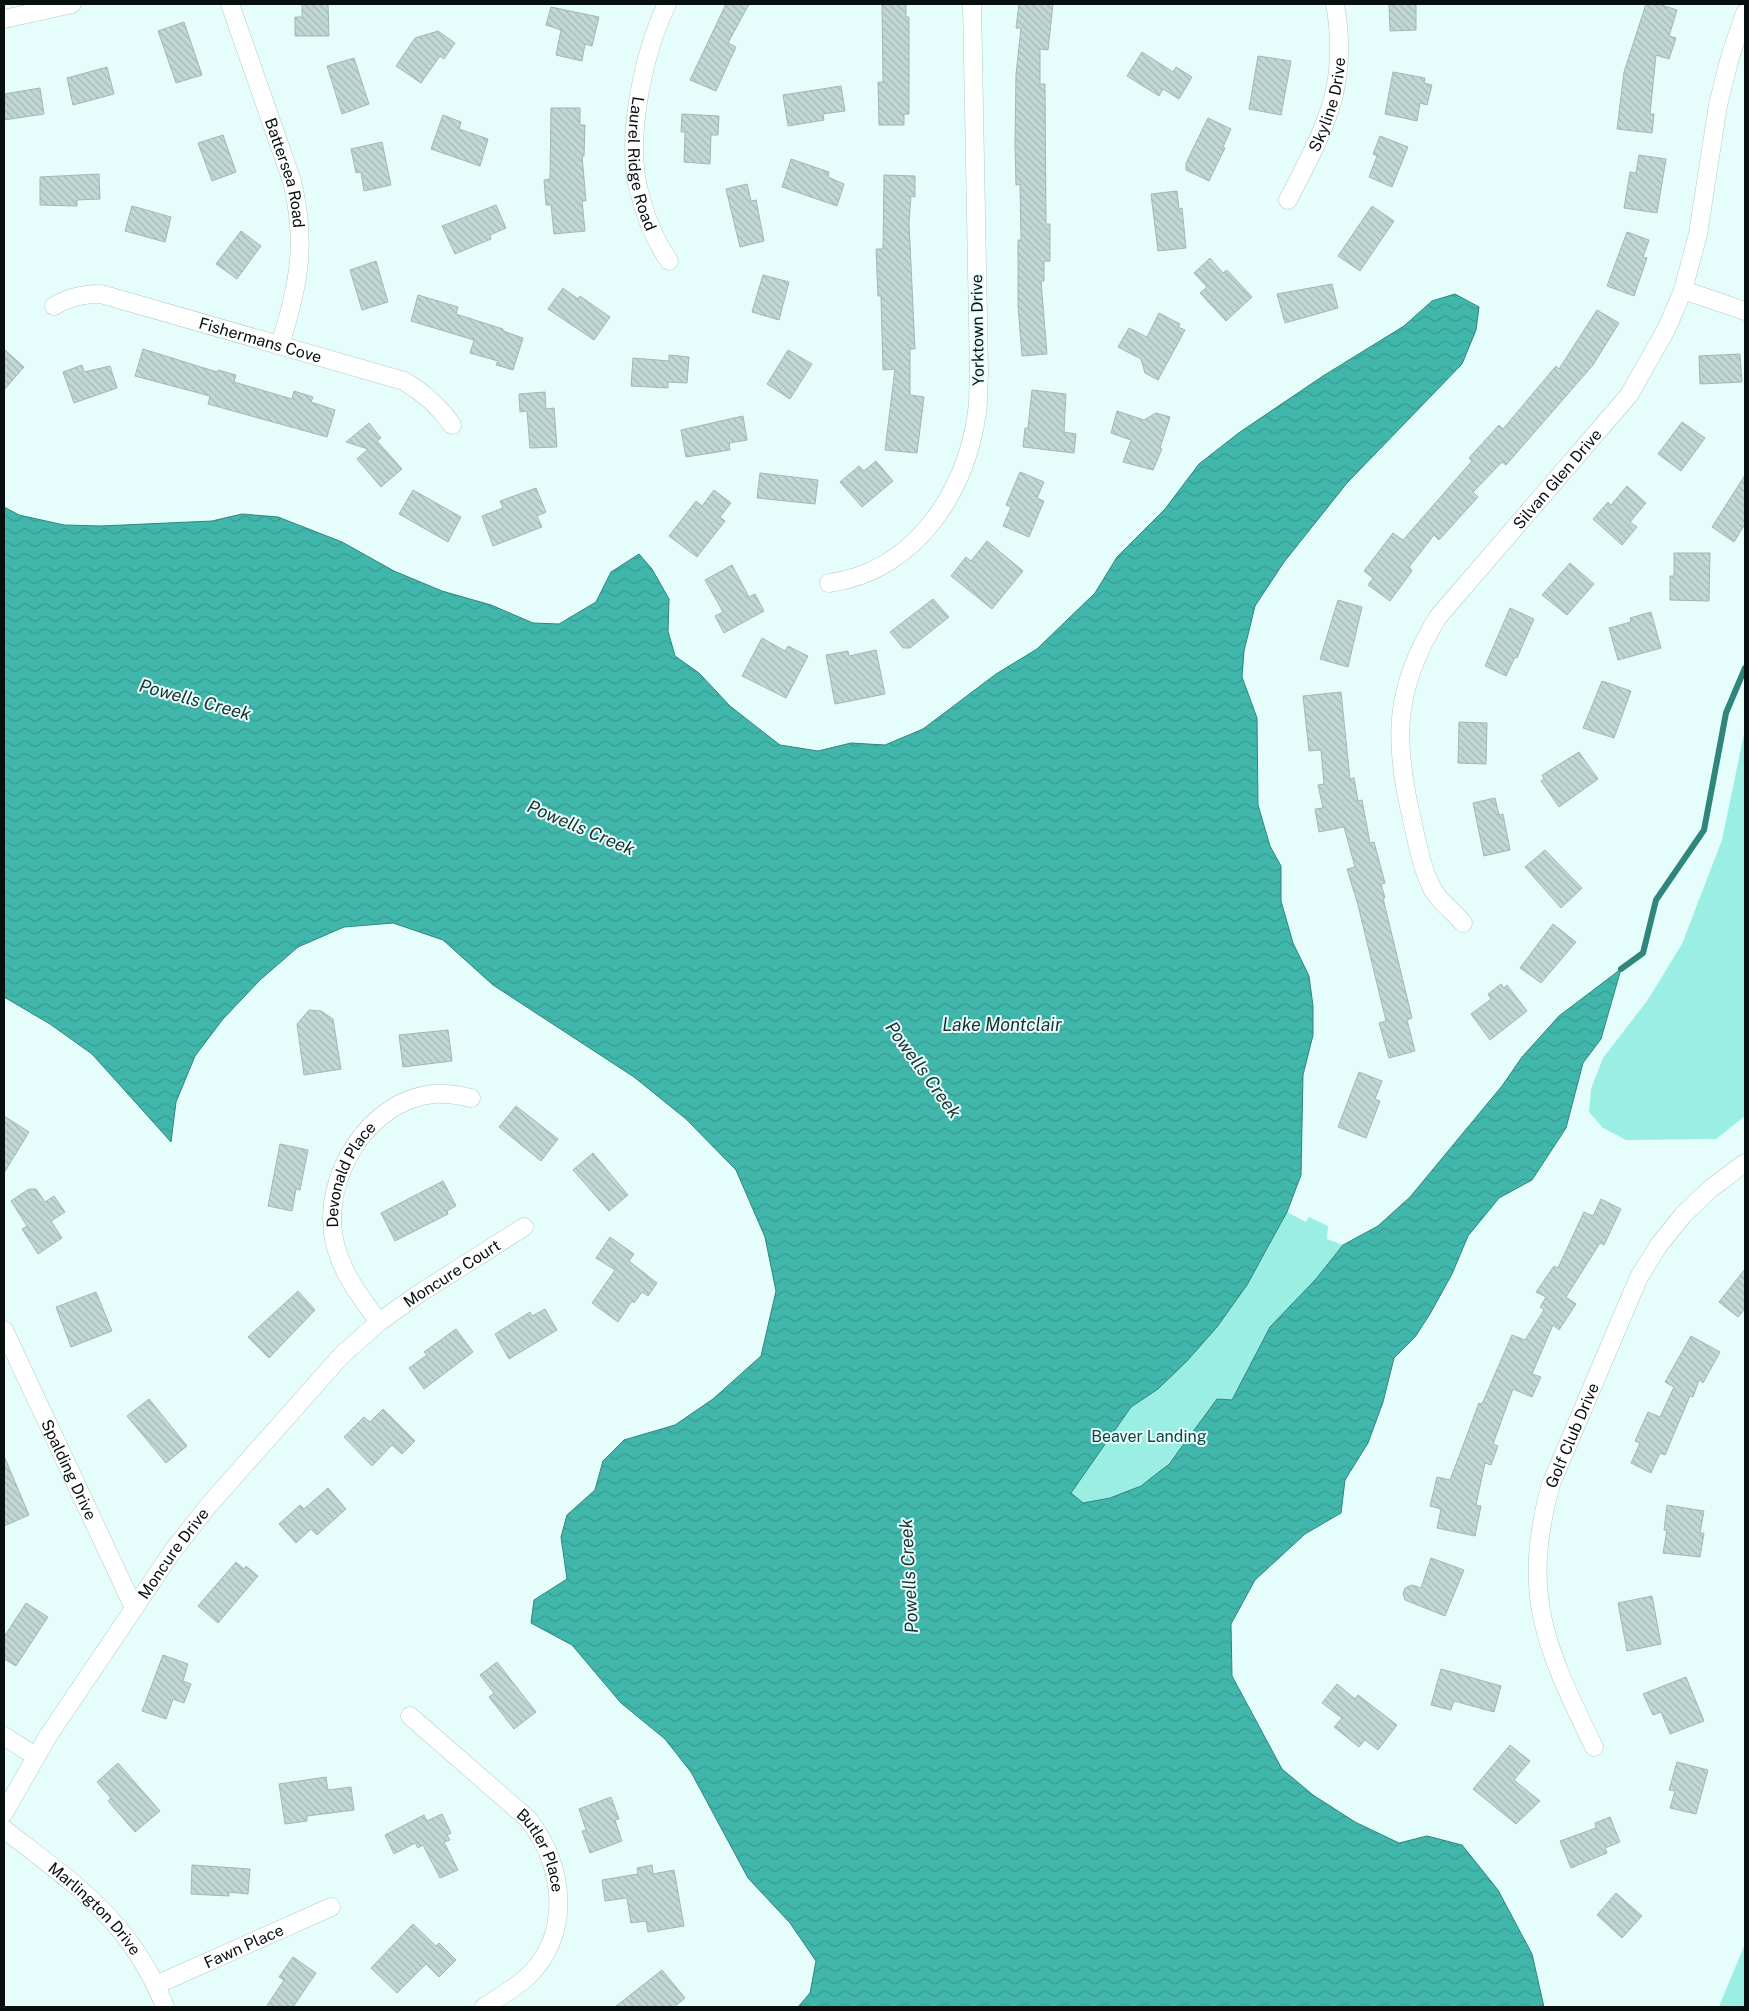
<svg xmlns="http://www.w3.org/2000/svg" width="1749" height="2011" viewBox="0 0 1749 2011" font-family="'Public Sans',sans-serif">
<defs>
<pattern id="water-waves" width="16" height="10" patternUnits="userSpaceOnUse" patternTransform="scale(1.25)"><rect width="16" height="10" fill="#41b7ac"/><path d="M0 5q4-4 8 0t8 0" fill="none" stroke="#389c93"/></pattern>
<pattern id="building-back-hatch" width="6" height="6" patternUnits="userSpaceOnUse" patternTransform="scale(1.25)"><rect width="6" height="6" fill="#c1d8d5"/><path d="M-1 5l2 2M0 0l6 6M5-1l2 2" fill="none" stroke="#a4b8b6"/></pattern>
</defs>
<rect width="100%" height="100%" fill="#e6fefb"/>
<g fill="#9beee4">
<path d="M1745 729V1116L1716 1139 1626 1140 1603 1128 1589 1112 1591 1089 1603 1058 1647 1001 1682 944 1722 840Z"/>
<path d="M1287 1212 1306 1222 1309 1217 1328 1226 1327 1239 1343 1245 1316 1279 1270 1327 1232 1400 1217 1399C1193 1428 1174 1466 1141 1485 1124 1496 1102 1499 1083 1503L1071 1493 1131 1407 1158 1388 1187 1361 1217 1327 1267 1250Z"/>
<path d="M1745 1944V2007H1719L1720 2004Z"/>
</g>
<path fill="url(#water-waves)" stroke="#30857d" d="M1455 294 1479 307 1476 330 1462 364 1347 483 1284 562 1255 606 1244 651 1242 677 1257 718 1258 805 1270 846 1281 866V901L1293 943 1309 976 1313 1006V1035L1303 1075 1301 1175 1287 1212 1247 1285 1217 1327 1187 1361 1158 1389 1131 1407 1071 1493 1083 1503 1110 1498 1141 1486 1169 1464 1217 1399 1232 1400 1270 1327 1316 1279 1343 1245 1378 1226 1410 1197 1502 1086 1522 1057 1559 1016 1621 969 1601 1039 1583 1063 1566 1128 1532 1180 1499 1198 1468 1236 1452 1274 1430 1314 1415 1337 1394 1358 1383 1402 1368 1443 1345 1480 1341 1513 1305 1534 1255 1580 1231 1624 1232 1676 1282 1769 1313 1795 1355 1822 1399 1843 1427 1836 1462 1845 1498 1890 1532 1954 1544 2007H798L810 1993 816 1961 790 1923 748 1878 691 1772 665 1739 621 1703 572 1645 531 1623 534 1600 567 1579 561 1537 567 1515 595 1490 603 1461 624 1440 675 1425 713 1399 761 1356 776 1291 765 1237 736 1170 686 1119 634 1077 493 985 443 940 393 923 344 927 298 947 260 980 223 1019 195 1056 176 1102 171 1142 92 1054 50 1024 4 997V507L19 515 64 525 101 526 212 521 242 514 278 517 342 542 394 571 442 591 491 605 533 623 559 624 596 602 611 572 639 554 652 569 669 599 668 631 675 656 699 673 730 706 758 728 780 745 818 751 851 743 885 745 923 729 996 674 1037 649 1095 593 1117 557 1165 509 1199 464 1240 432 1323 376 1404 326 1432 301Z"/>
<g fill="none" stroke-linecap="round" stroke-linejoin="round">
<path stroke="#30857d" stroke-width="6" d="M1621 969 1643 953 1656 900 1704 830 1726 713 1745 668"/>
</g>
<g fill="url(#building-back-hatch)" stroke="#a2b8b5">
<path d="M302 4H328L329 36H295V17H302Z"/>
<path d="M726 4H749L728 43 736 47 716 91 690 80Z"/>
<path d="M882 4H906V17H909V114H904V125H879L878 82H883Z"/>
<path d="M1019 4H1053L1048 50 1040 49V84H1045L1046 224H1050V261H1044V281H1041L1047 354 1022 356 1018 306V240H1021L1020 184 1016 185 1015 144 1016 74 1021 28H1016Z"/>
<path d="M1389 4H1416V30L1390 31Z"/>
<path d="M1646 4H1658L1677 10 1669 36 1676 38 1669 59 1656 55 1650 114H1654L1652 133 1617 129 1624 72Z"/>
<path d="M551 7 599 17 592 46 585 44 582 61 556 55 561 30 546 25Z"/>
<path d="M184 22 202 75 176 83 158 31Z"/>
<path d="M438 31 455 43 444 59 440 56 421 83 396 66 415 38Z"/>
<path d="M1142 52 1173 72 1176 67 1192 77 1179 99 1163 89 1159 96 1127 76Z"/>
<path d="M1258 56 1291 61 1281 115 1249 109Z"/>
<path d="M354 58 369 104 342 114 327 66Z"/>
<path d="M107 67 114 94 73 105 67 78Z"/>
<path d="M1393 72 1425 78 1424 83 1432 85 1427 105 1420 103 1417 121 1385 114Z"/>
<path d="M841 86 845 111 823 114 824 120 788 126 783 95Z"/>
<path d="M40 88 44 114 4 120V94Z"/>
<path d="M551 108H580V125H585L584 156H582L586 201H582L585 231 554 234 551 205H546L544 180 550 179Z"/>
<path d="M682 114 719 116 718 135H711L710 164 684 162 685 132H681Z"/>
<path d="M443 115 461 122 459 129 488 139 480 166 431 149Z"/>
<path d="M1208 118 1231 129 1223 147 1225 148 1209 181 1186 170V163Z"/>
<path d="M223 135 236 172 212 181 198 143Z"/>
<path d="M1380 136 1408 147 1392 187 1369 177 1377 156 1373 154Z"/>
<path d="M382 142 391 185 364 191 361 172 356 173 351 149Z"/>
<path d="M1639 155 1666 159 1657 213 1624 208 1630 172 1636 173Z"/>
<path d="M791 159 829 172 828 177 844 184 837 206 782 187Z"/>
<path d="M99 174 100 199 77 200V206L40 205V177Z"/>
<path d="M884 175 915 176V197L911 196 909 223 915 349H910V395L924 397 917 453 885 450 895 369 883 370 881 296H878L876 249H883Z"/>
<path d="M747 184 751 201 756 200 764 241 740 247 726 189Z"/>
<path d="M1177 191 1179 209 1182 208 1186 248 1158 251 1151 194Z"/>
<path d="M496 205 506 228 490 235 491 239 455 254 442 226Z"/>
<path d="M132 206 171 217 165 242 125 231Z"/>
<path d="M1372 206 1394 221 1360 271 1338 256Z"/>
<path d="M241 231 261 246 237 279 216 264Z"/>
<path d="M1627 232 1649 240 1643 257 1647 258 1634 296 1607 286Z"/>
<path d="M1210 258 1223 273 1227 270 1252 297 1226 321 1200 293 1207 287 1194 273Z"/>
<path d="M376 261 388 302 362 310 350 270Z"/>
<path d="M763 275 789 282 779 320 752 312Z"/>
<path d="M1332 284 1338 308 1285 323 1277 294Z"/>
<path d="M563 288 578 299 580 296 610 317 594 340 548 309Z"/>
<path d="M418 295 458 307 456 314 503 329V331L523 338 513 370 496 365 498 361 470 353 474 340 411 321Z"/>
<path d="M1597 310 1619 323 1593 365 1506 465 1502 462 1473 492 1478 497 1439 540 1434 535 1409 567 1412 571 1390 601 1368 585 1373 578 1364 571 1393 533 1403 540 1472 461 1469 458 1499 425 1503 429 1556 366 1559 369Z"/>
<path d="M1159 313 1180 324 1178 327 1185 330 1158 380 1145 373 1141 359 1118 347 1129 328 1147 337Z"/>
<path d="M4 349 24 367 4 390Z"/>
<path d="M143 349 217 372 218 370 236 375 234 382 292 399 294 391 313 397 311 402 335 410 327 437 208 404 210 396 135 376Z"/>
<path d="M788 350 812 364 790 399 767 384Z"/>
<path d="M1740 354 1742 382 1700 384 1699 356Z"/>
<path d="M669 355 689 357 687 383 668 382V388L631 386 633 358 669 361Z"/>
<path d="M82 365 84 372 110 366 117 388 74 403 63 372Z"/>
<path d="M1032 390 1066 394 1064 432 1076 434 1074 453 1023 447 1025 428H1028Z"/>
<path d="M545 392 546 409 554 408 557 447 530 448 527 411 520 412 519 394Z"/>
<path d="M1117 411 1144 420 1156 413 1170 417 1160 448 1162 449 1153 470 1123 462 1131 440 1111 433Z"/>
<path d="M743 416 747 440 729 443 730 450 686 457 681 430Z"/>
<path d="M1682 422 1705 438 1681 471 1658 454Z"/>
<path d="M369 423 381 438 377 441 402 469 381 487 357 459 368 449 346 442Z"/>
<path d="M876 461 893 481 862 507 840 482 859 466 864 471Z"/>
<path d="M1020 472 1044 482 1037 498 1044 501 1029 537 1003 526 1011 507 1006 505Z"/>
<path d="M760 473 818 480 815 504 757 498Z"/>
<path d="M1745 475V524L1734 542 1712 527Z"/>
<path d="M1627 486 1646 503 1630 522 1637 527 1622 545 1593 519 1608 502 1611 505Z"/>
<path d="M536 488 546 512 537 516 542 527 493 546 482 516 503 508 500 501Z"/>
<path d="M413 490 461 517 448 542 399 514Z"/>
<path d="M714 490 731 503 720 517 725 521 697 557 669 536 696 501 702 506Z"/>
<path d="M987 541 1023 571 992 609 951 576 966 557 971 561Z"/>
<path d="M1674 553H1710L1709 601 1670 600V576H1674Z"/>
<path d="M1570 563 1594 584 1567 615 1542 595Z"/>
<path d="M732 565 749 597 755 594 764 611 724 633 715 616 723 612 705 580Z"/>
<path d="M933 599 949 617 910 648H903L890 632Z"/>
<path d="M1338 600 1362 607 1348 667 1320 659Z"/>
<path d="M1510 608 1534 619 1517 658 1515 657 1506 676 1485 666Z"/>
<path d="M1651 612 1661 648 1618 660 1609 628 1631 622 1630 618Z"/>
<path d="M762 638 785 651 788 646 808 656 786 698 742 676Z"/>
<path d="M876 650 885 694 835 704 826 655 848 651 849 656Z"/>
<path d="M1602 681 1631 691 1614 738 1583 728Z"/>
<path d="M1341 692 1350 779 1354 778 1358 801 1362 800 1370 843 1374 842 1385 883 1381 884 1385 898H1383L1412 1018 1407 1020 1415 1051 1389 1058 1379 1023 1386 1021 1358 905 1347 869 1355 867 1344 827 1319 832 1315 809 1323 808 1318 785 1324 784 1321 750 1309 751 1303 696Z"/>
<path d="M1459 722 1487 723 1486 764 1458 763Z"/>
<path d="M1579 752 1598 779 1559 807 1541 781 1544 779 1542 775Z"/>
<path d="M1495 798 1499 815 1503 814 1510 850 1484 856 1473 803Z"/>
<path d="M1545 850 1582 888 1561 908 1525 867Z"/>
<path d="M1553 924 1576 942 1541 983 1520 968Z"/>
<path d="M1501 984 1504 988 1507 985 1527 1011 1490 1040 1471 1014 1491 999 1488 994Z"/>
<path d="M309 1010 321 1011 333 1019 341 1069 304 1075 297 1024Z"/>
<path d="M448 1030 452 1061 403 1067 399 1035Z"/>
<path d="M1359 1072 1382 1081 1375 1099 1380 1101 1366 1138 1338 1127Z"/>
<path d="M516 1106 558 1139 541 1161 499 1127Z"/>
<path d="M4 1116 29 1132 4 1173Z"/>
<path d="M280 1144 308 1150 300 1190 296 1189 292 1211 268 1206Z"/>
<path d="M593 1153 628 1195 609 1211 573 1170Z"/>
<path d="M443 1181 456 1206 447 1211 448 1214 395 1241 381 1213Z"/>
<path d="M29 1189H36L45 1202 54 1196 65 1212 51 1221 62 1238 38 1254 22 1229 27 1226 11 1201Z"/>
<path d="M1601 1199 1621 1209 1604 1245 1600 1243 1566 1297 1576 1304 1559 1330 1553 1325 1532 1374 1541 1377 1532 1397 1513 1389 1493 1444 1498 1446 1491 1465 1485 1463 1476 1505 1481 1506 1475 1536 1437 1528 1441 1509 1430 1506 1437 1477 1450 1480 1479 1403 1482 1404 1512 1335 1525 1340 1544 1310 1540 1307 1546 1297 1536 1292 1554 1266 1558 1268 1584 1212 1593 1216Z"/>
<path d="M610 1237 634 1254 629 1261 657 1283 648 1296 642 1292 634 1303 632 1301 618 1322 592 1303 615 1270 596 1258Z"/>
<path d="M1745 1269V1309L1738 1317 1719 1302Z"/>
<path d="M298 1291 315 1310 269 1358 248 1337Z"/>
<path d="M96 1292 112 1331 71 1347 56 1307Z"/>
<path d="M545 1309 557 1330 509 1359 495 1334 530 1312 532 1316Z"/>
<path d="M456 1329 473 1352 424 1389 409 1368 427 1355 424 1352Z"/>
<path d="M1691 1336 1720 1352 1703 1383 1699 1380 1693 1397 1690 1396 1665 1455 1660 1453 1651 1473 1631 1463 1640 1443 1635 1441 1648 1412 1660 1417 1674 1387 1665 1382Z"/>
<path d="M149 1399 187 1446 166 1463 127 1416Z"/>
<path d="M383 1409 415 1441 402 1454 392 1445 372 1466 344 1437 364 1417 370 1422Z"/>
<path d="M4 1456 29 1515 4 1526Z"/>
<path d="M328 1488 346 1509 317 1535 311 1529 296 1543 279 1524 300 1505 304 1509Z"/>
<path d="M1667 1505 1704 1511 1700 1533H1704L1700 1557 1663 1553 1667 1530H1664Z"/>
<path d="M1431 1558 1464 1570 1445 1616 1405 1600 1403 1594 1405 1588 1412 1585 1421 1588Z"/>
<path d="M236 1562 244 1569 246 1566 258 1576 218 1623 198 1606Z"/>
<path d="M1652 1596 1661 1644 1627 1651 1618 1603Z"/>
<path d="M26 1603 48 1617 16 1666 4 1659V1637Z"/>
<path d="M163 1655 188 1664 183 1681 191 1684 184 1703 173 1699 166 1719 142 1711Z"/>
<path d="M497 1662 536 1712 514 1729 489 1697 494 1693 480 1675Z"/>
<path d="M1441 1669 1501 1686 1494 1712 1454 1701 1451 1710 1431 1705Z"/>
<path d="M1686 1677 1704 1721 1670 1734 1661 1712 1653 1715 1643 1694Z"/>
<path d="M1337 1684 1355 1699 1358 1695 1397 1725 1378 1750 1365 1740 1359 1747 1334 1727 1342 1718 1322 1703Z"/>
<path d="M1510 1745 1530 1761 1514 1780 1540 1801 1516 1824 1473 1789Z"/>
<path d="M1677 1762 1708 1770 1696 1814 1670 1808 1675 1791 1669 1790Z"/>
<path d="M118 1763 160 1811 135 1832 108 1801 111 1798 97 1782Z"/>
<path d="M326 1777 328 1790 351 1787 354 1810 307 1816V1821L285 1824 279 1784Z"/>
<path d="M611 1797 619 1819 615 1820 622 1841 590 1853 582 1831 586 1830 579 1809Z"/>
<path d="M442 1814 451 1833 447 1835 450 1840 444 1842 458 1870 440 1878 423 1845 418 1848 415 1843 394 1854 385 1835 424 1815 427 1821Z"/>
<path d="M1610 1817 1620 1842 1605 1848 1607 1853 1571 1868 1560 1841 1596 1828 1595 1823Z"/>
<path d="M192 1865 250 1869 248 1894 229 1892V1896L191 1894Z"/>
<path d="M652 1865 653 1874 674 1870 684 1926 648 1932 646 1921 631 1923 627 1898 605 1901 602 1880 638 1874 637 1868Z"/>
<path d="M1616 1893 1642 1916 1622 1938 1597 1915Z"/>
<path d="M413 1924 436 1946 439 1943 456 1960 439 1977 426 1964 397 1993 371 1968Z"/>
<path d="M293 1957 316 1973 293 2007H266L284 1980 279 1977Z"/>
<path d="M662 1970 685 1998 674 2007H615Z"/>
</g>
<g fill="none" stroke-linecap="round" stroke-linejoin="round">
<defs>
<g id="street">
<path id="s1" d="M230 4 292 181C307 244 299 284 280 345"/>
<path id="s2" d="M667 4C644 52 626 134 638 187 644 213 654 239 669 261"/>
<path d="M4 19 72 4"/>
<path id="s3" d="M1288 200C1324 129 1350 87 1335 4"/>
<path d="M1683 290 1745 311"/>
<path id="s4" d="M54 306C70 297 83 294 101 294L404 381C424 393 439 406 452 425"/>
<path d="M829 583C914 572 967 492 977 412 979 399 978 386 979 373L972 4"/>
<path id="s5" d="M1463 923C1454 912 1437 900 1431 886 1422 868 1417 844 1413 824 1393 743 1393 689 1438 617L1629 395 1667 328 1683 290 1698 234 1718 105 1730 57 1745 13"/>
<path id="s6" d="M379 1322C360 1297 340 1270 334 1239 322 1177 368 1101 433 1094 446 1093 458 1095 471 1098"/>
<path id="s7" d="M4 1330 134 1608"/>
<path id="s8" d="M410 1716 528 1819C565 1865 573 1936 525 1979 513 1989 498 1998 484 2007"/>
<path d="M4 1736 35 1756"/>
<path id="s9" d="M1594 1747C1546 1648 1520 1595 1551 1484L1639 1277 1659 1245 1683 1215 1710 1189 1745 1163"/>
<path id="s10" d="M4 1813 48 1736 172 1552 208 1506 341 1356 379 1322 417 1295 524 1227"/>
<path id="s11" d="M4 1829C74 1884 131 1920 165 2007"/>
<path id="s12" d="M156 1985 331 1907"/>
</g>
</defs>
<use href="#street" stroke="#b2c9c5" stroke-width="19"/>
<use href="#street" stroke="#fff" stroke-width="18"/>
</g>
<g text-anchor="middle" stroke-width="4" stroke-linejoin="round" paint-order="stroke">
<g font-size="16" fill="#08100f" stroke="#e6fefb">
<text dy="6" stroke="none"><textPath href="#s3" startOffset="104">Skyline Drive</textPath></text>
<text dy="6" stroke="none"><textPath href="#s2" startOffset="165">Laurel Ridge Road</textPath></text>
<text dy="6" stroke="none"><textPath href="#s1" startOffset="178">Battersea Road</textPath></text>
<text transform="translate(977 330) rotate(-91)" y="6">Yorktown Drive</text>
<text dy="6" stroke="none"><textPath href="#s4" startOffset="215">Fishermans Cove</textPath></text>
<text dy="6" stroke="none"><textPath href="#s5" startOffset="512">Silvan Glen Drive</textPath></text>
<text dy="6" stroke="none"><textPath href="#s6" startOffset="164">Devonald Place</textPath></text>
<text dy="6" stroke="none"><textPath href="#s10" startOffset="708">Moncure Court</textPath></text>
<text dy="6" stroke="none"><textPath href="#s9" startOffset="328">Golf Club Drive</textPath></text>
<text dy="6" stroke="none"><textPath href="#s7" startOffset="154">Spalding Drive</textPath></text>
<text dy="6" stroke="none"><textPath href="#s10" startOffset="310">Moncure Drive</textPath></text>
<text dy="6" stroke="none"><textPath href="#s8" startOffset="191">Butler Place</textPath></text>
<text dy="6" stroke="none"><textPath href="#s11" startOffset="121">Marlington Drive</textPath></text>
<text dy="6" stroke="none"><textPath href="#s12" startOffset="96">Fawn Place</textPath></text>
</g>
<g font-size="16" fill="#10443f" stroke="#e6fefb">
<text x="1149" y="1442">Beaver Landing</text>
</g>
<g font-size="18" font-style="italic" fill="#1c312f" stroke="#e6fefb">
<text transform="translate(195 700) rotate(15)" y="6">Powells Creek</text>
<text transform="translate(581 828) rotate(23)" y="6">Powells Creek</text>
<text x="1002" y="1031">Lake Montclair</text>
<text transform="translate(923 1070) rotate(54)" y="6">Powells Creek</text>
<text transform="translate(909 1576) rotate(-93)" y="6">Powells Creek</text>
</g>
</g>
<rect width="1749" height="2011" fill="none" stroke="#08100f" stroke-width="10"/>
</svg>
